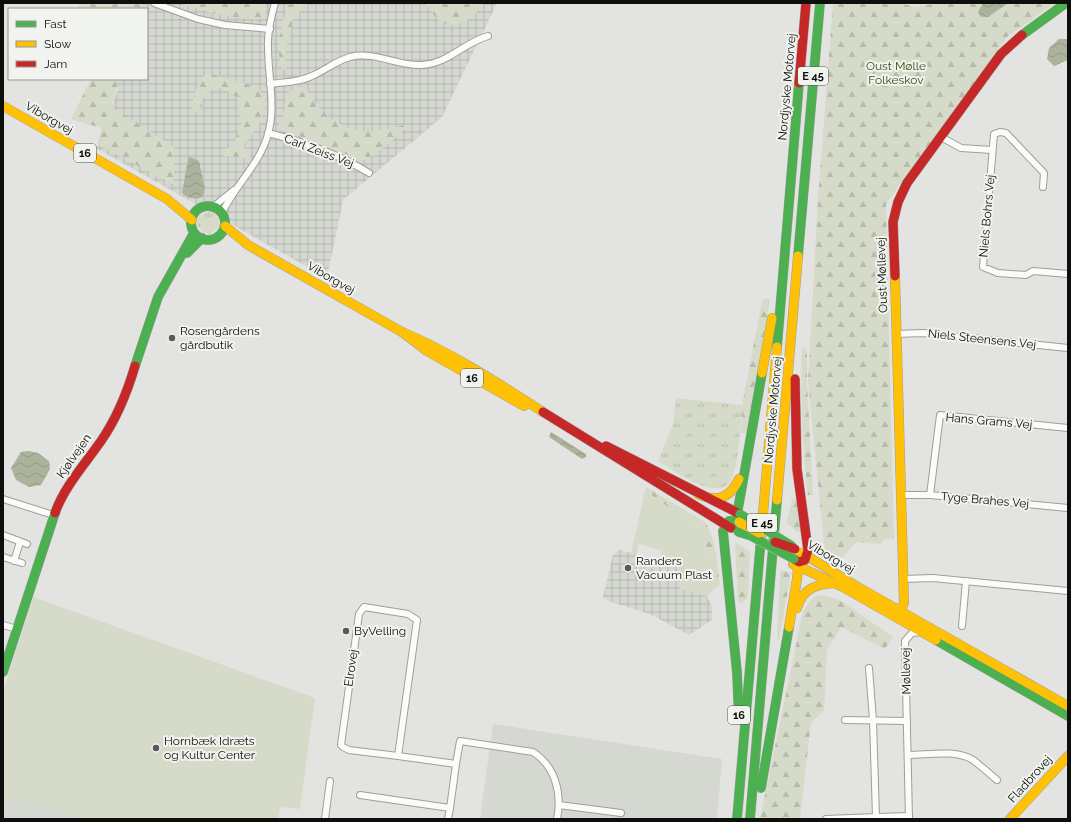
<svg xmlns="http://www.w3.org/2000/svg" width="1071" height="822" viewBox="0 0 1071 822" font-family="Raleway,sans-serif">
<defs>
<pattern id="industrial-grid" width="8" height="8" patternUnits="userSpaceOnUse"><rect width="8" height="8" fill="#d5d8d0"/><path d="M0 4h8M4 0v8" fill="none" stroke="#b6b8b1"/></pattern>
<pattern id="grass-tufts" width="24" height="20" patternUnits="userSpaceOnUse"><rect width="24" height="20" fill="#d5dbc8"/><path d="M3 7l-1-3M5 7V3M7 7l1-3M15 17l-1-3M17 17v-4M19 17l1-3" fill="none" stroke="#b6bbab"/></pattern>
<pattern id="forest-firs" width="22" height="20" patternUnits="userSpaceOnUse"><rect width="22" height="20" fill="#d5dbc8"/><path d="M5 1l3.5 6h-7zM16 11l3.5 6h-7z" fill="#b6bbab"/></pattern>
<pattern id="water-waves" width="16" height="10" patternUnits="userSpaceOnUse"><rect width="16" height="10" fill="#acb39c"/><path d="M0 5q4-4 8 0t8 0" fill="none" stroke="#939985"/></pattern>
</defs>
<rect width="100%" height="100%" fill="#e3e4e1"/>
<g fill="#d5d8d0">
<path d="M493 724 722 759 717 819H480Z"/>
<path d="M3 798H8L92 819H3Z"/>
</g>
<g fill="url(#industrial-grid)">
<path d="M82 3H497L442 117 343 200 327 278 96 148 118 89 106 79H147V9H79Z"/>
<path d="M620 550 684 568 680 589 707 596 712 607V620L689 635 650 614 611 602 603 597 613 554Z"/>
</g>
<g fill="url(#grass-tufts)">
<path d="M206 212H212L219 219 218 228 210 234 204 233 197 226 198 217Z"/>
<path d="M676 398 742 405C741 422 739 470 729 483 726 487 720 489 715 488 695 487 675 471 658 461L673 424Z"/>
</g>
<g fill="url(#forest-firs)">
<path d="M80 3H141L142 9H77Z"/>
<path d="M181 3H269L263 19C236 21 206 12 181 3Z"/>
<path d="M288 3H307L293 20 286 49V70L282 69C275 50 282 22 288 3Z"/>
<path d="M425 3H483C475 18 455 33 439 20 434 17 429 8 425 3Z"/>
<path d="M833 3H900L915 7 938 3H1055L1007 37 886 204 894 539H884L882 544 856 542 842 558 825 552 808 383 818 198Z"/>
<path d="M208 73 257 87 265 96 266 106 261 121 244 147 245 150 249 152 250 158 224 156 223 154 227 148 233 147 241 125 237 97 225 90 214 87 203 98 200 113 191 111C193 100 197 78 208 73Z"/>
<path d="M91 79H118V84L111 106 174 147V185L99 145 101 128 71 119Z"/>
<path d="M300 87 307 89C320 115 343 133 374 131 384 130 395 127 405 125L408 126 391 142 367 160H358L283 131 279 125 284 111 286 93Z"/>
<path d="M766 298 770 300 746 434 741 432 742 405 762 301Z"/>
<path d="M802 348 807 349V382L813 495H808C802 446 800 398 802 348Z"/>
<path d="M646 487 705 522C717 540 717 564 720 585L717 587 706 547 697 527 645 491Z"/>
<path d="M792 499 797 500 802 532H797L787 523Z"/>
<path d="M735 542 750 552 748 597 741 604 738 602Z"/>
<path d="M783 570 791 573 779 640 777 639 780 572Z"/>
<path d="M821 595 840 600 893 637 885 649 841 627 827 650 824 711 811 722 800 819H760L803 611 813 597Z"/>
</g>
<g fill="#d5dbc8">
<path d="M645 491 697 527 702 534 706 547 717 587 707 596 680 589 684 568 659 561 662 551 639 544 636 555 631 553Z"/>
<path d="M33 597 315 698 300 809 280 807 278 819H92L3 797V691Z"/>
</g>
<g fill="url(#water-waves)">
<path d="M983 3H1008L988 17 980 16 978 12Z"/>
<path d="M1059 39H1068V60L1054 66 1047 59 1049 48Z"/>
<path d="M190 157 199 161 205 189 203 196C196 201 188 198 182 193L188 159Z"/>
<path d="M551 432 586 454V457L582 459 549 437Z"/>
<path d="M29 451 38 453 49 461 50 469 41 485 29 487 16 480 11 468 21 452Z"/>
</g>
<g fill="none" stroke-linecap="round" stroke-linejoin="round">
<defs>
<g id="street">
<path d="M154 3 198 19 225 25 270 29"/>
<path d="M270 84C285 82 301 82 314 75 327 69 336 61 350 57 375 51 397 66 421 65 448 64 463 43 488 36"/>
<path d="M268 133C304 142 338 154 369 173"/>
<path d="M941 137 961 148 992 150"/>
<path d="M1043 187 1044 173 1006 133 1000 132 994 134 983 267 998 273 1026 275 1033 271 1068 274"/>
<path d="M213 207 234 190"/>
<path d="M222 213C235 185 260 164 268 134 276 107 268 76 268 48 267 33 271 17 275 3"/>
<path d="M896 334 923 333 1068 348"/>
<path d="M901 495H930L1068 508"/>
<path d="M930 495 940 415 1068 428"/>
<path d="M3 499 53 515"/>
<path d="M3 535 27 544"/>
<path d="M3 557 22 563"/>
<path d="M14 561 20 542"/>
<path d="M903 579 933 578 1068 591"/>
<path d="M3 625 17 629"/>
<path d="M962 626 966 581"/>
<path d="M845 720 907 721"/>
<path d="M908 755C928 755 955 749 973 760 981 766 989 773 997 780"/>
<path d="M398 756 349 750 343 747 341 745 359 614 364 607 408 614 417 620 398 756 456 764 450 808"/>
<path d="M456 764 460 741 533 752C556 767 562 794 557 819"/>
<path d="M360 795 450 808 448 819"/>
<path d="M559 805 621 813"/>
<path d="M876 817 909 816"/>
<path d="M325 819 330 781"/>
<path d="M826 819 876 817 873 720 869 668"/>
<path d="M909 819 905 641 912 633 921 632"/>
</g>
<g id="fast">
<path d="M1022 35 1066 3"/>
<circle cx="208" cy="223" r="17"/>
<path d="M187 253 202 238"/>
<path d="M798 256 820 3"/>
<path d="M777 347 799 83"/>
<path d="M135 366 158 297 194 233"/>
<path d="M739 522 729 521 723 531 737 673 739 719"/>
<path d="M735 526 762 373"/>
<path d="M936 640 1068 716"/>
<path d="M3 672 55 513"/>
<path d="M761 788 789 627"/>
<path d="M737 819 761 538"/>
<path d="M750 819 777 500"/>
</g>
<g id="slow">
<path d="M3 106 167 199 192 220"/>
<path d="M225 226 248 245 402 332 427 351 524 406"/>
<path d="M895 276 904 603 900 611"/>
<path d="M402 332C452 353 498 383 543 412"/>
<path d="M762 373 772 318"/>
<path d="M698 494C717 503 730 498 739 479"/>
<path d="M777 500 798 256"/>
<path d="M761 538 777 347"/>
<path d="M802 553 856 586 1068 706"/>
<path d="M793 564 843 587 936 640"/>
<path d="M797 608C803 588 816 584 836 583"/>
<path d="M789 627 797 579 799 554"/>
<path d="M1010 819 1068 756"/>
</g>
<g id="jam">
<path d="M799 83 806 3"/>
<path d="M895 276 893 222 898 202 907 183 1001 54 1022 35"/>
<path d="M543 412 731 528"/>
<path d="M606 446 740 514"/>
<path d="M55 513C64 487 85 464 101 441 117 418 127 393 135 366"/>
<path d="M794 559 799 562 805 560 808 550 797 469 795 379"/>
</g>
</defs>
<use href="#street" stroke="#9e9e9c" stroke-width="8"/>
<use href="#fast" stroke="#9e9e9c" stroke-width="10"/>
<use href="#slow" stroke="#9e9e9c" stroke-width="10"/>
<use href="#jam" stroke="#9e9e9c" stroke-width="10"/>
<use href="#street" stroke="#fbfbfa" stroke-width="6"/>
<use href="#fast" stroke="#4caf50" stroke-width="9"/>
<use href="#slow" stroke="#ffc107" stroke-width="9"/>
<use href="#jam" stroke="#c62828" stroke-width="9"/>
<defs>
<g id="fast-bridge">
<path d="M740 514 792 546"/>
<path d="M738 532 751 536 794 559"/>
</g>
<path id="slow-bridge" d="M739 522 759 533"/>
<path id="jam-bridge" d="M775 542 795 549"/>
</defs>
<use href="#fast-bridge" stroke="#c0c1c0" stroke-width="10" stroke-linecap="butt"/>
<use href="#slow-bridge" stroke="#c0c1c0" stroke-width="10" stroke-linecap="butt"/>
<use href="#jam-bridge" stroke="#c0c1c0" stroke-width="10" stroke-linecap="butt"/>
<use href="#fast-bridge" stroke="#4caf50" stroke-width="9"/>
<use href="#slow-bridge" stroke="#ffc107" stroke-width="9"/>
<use href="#jam-bridge" stroke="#c62828" stroke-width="9"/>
</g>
<g fill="#595957" stroke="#f1f3ee" stroke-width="1.5">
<circle cx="172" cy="338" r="4"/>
<circle cx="628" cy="568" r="4"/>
<circle cx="346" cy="631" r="4"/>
<circle cx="156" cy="748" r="4"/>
</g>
<g text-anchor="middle" stroke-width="4" stroke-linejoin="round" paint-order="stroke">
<g fill="#f1f3ee" stroke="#525350" stroke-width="1">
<rect x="798" y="67" width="30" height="18" rx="3"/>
<rect x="74" y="144" width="22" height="18" rx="3"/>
<rect x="461" y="369" width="22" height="18" rx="3"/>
<rect x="747" y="514" width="30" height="18" rx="3"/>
<rect x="728" y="706" width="22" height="18" rx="3"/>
</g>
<g font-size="11" font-weight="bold" fill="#0e0e0d">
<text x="813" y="80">E 45</text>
<text x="85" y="157">16</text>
<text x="472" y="382">16</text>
<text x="762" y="527">E 45</text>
<text x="739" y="719">16</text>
</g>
<g font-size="12" fill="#404e19" stroke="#f1f3ee">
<text x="896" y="70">Oust Mølle<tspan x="896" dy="14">Folkeskov</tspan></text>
</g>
<g font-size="12" fill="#0e0e0d" stroke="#f1f3ee">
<text transform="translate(787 87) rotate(-85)" y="4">Nordjyske Motorvej</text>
<text transform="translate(49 118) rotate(30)" y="4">Viborgvej</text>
<text transform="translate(319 151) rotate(21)" y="4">Carl Zeiss Vej</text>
<text transform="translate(987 216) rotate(-85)" y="4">Niels Bohrs Vej</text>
<text transform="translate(882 275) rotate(-92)" y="4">Oust Møllevej</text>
<text transform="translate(331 278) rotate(30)" y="4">Viborgvej</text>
<text transform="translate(982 339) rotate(6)" y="4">Niels Steensens Vej</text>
<text transform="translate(773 410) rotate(-85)" y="4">Nordjyske Motorvej</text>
<text transform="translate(989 421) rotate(5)" y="4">Hans Grams Vej</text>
<text transform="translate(74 456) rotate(-55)" y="4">Kjølvejen</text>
<text transform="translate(985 500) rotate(5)" y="4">Tyge Brahes Vej</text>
<text transform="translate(831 557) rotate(31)" y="4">Viborgvej</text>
<text transform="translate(351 668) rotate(-82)" y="4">Elrovej</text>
<text transform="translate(906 671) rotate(-91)" y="4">Møllevej</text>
<text transform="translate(1030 779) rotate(-48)" y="4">Fladbrovej</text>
</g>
<g font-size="12" fill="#0e0e0d" stroke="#f1f3ee" text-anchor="start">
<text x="180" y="335">Rosengårdens<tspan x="180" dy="14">gårdbutik</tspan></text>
<text x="636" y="565">Randers<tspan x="636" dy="14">Vacuum Plast</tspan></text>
<text x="354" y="635">ByVelling</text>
<text x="164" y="745">Hornbæk Idræts<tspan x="164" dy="14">og Kultur Center</tspan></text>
</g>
</g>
<rect width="1071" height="822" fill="none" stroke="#0e0e0d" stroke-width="8"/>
<rect x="8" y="8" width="140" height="72" fill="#f1f3ee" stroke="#969794"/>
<rect x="16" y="21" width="20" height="6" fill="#4caf50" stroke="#969794"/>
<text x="44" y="28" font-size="12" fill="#0e0e0d">Fast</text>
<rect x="16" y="41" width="20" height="6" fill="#ffc107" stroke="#969794"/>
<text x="44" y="48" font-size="12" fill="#0e0e0d">Slow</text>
<rect x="16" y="61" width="20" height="6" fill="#c62828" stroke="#969794"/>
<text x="44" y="68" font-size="12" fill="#0e0e0d">Jam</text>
</svg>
